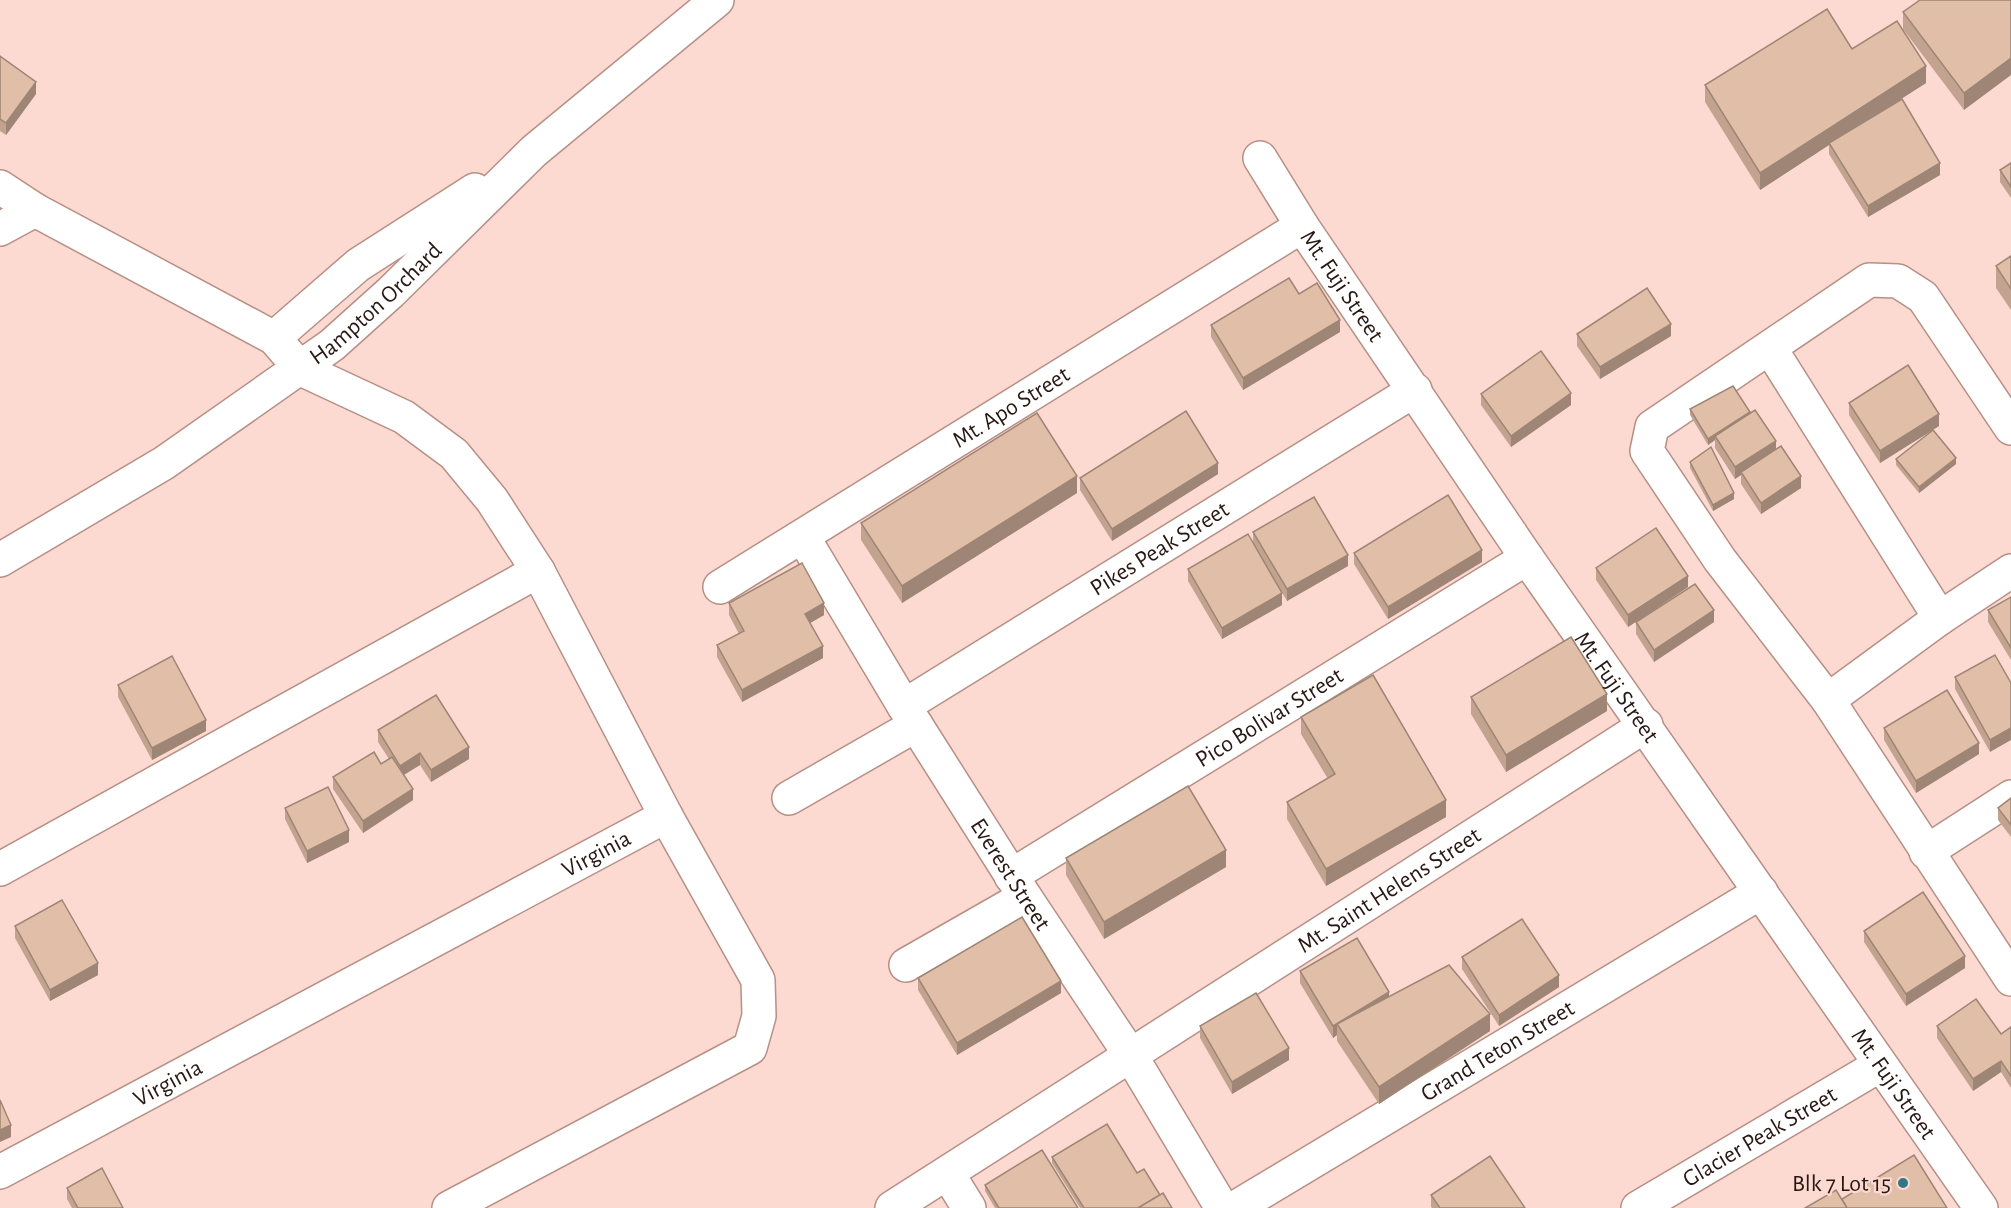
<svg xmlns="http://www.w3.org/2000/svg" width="2011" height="1208" viewBox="0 0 2011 1208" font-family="'Alegreya Sans',sans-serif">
<rect width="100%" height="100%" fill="#fddad1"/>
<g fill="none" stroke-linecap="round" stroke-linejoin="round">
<defs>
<g id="street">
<path id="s1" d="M1260 158 1302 226 1527 558 1981 1208"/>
<path d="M0 187 35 210 274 338 301 369 404 417 454 454 492 500 538 571 666 816 758 980 759 1016 750 1048 449 1208"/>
<path d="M0 229 35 210"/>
<path d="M274 338 358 265 475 190"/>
<path d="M1770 348 1940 618"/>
<path d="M2011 428 1923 297 1898 281 1869 280 1652 427 1647 451 1720 560 1828 700 2011 979"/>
<path id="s2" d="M803 537 904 706 1025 897 1131 1056 1222 1208"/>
<path id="s3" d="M0 560 164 463 332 345 391 292 534 151 717 0"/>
<path id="s4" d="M720 587 1302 226"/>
<path d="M1828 700 1940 618 2011 571"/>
<path id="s5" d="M904 706 1415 390"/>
<path d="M789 798 916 725"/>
<path d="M1926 852 2011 797"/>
<path d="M0 869 538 571"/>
<path id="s6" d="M1011 876 1527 558"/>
<path d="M906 965 1025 897"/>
<path id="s7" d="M0 1172 666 816"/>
<path d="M948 1174 969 1208"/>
<path id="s8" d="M892 1208 1646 725"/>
<path id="s9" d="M1235 1208 1761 892"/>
<path id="s10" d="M1638 1208 1880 1065"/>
</g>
</defs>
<use href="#street" stroke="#b78f85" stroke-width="36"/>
<use href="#street" stroke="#fff" stroke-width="33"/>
</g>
<g fill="#c2a390">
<path d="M2011 0 1964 110 1903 29V12Z"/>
<path d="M1852 49 1926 83 1880 112 1940 175 1868 217 1829 154V145L1760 190 1705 102V85Z"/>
<path d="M0 56 36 94 6 135 0 131Z"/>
<path d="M2011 163V198L2000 182V170Z"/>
<path d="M2011 256V310L1996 288V266Z"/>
<path d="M1299 294 1340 332 1243 390 1211 337V325Z"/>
<path d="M1577 334 1671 336 1600 379 1577 346Z"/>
<path d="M1481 394 1571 405 1511 447 1481 405Z"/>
<path d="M1849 403 1939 426 1880 463 1849 415Z"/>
<path d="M1690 409 1750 412 1801 488 1761 514 1741 484V475L1735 479 1715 448V440L1708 445 1690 415Z"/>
<path d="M1896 459 1956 464 1919 493 1896 465Z"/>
<path d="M1690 462 1734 499 1713 511 1690 468Z"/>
<path d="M1218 474 1112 541 1080 490V478Z"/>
<path d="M1077 493 902 603 861 540V523Z"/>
<path d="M1253 532 1348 566 1287 601 1271 574 1282 605 1222 639 1188 581V569L1253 543Z"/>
<path d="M1354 553 1482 562 1388 619 1354 564Z"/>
<path d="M1596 568 1688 587 1628 627 1596 580Z"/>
<path d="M2011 597V660L1988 622V610Z"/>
<path d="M729 603 824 615 810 623 823 658 742 702 717 657V645L739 634 729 615Z"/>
<path d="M1636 622H1714L1654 662 1636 634Z"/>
<path d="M1995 655 1990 752 1955 689V677Z"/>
<path d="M118 685 206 731 152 760 118 697Z"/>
<path d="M1471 697 1607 711 1506 772 1471 714Z"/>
<path d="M1301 717 1446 817 1326 886 1287 819V802L1328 779 1301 734Z"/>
<path d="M1884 728 1979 754 1916 793 1884 740Z"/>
<path d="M378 730 469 759 431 782 420 765 404 775 413 800 363 833 333 789V777L381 764 389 759 378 742Z"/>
<path d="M2011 798V837L1998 820V808Z"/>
<path d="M285 808 349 842 307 863 285 819Z"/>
<path d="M1066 858 1226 867 1104 939 1066 875Z"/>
<path d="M15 926 98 975 50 1001 15 938Z"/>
<path d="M1864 931 1965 968 1906 1006 1864 942Z"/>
<path d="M1462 957 1559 987 1499 1026 1462 969Z"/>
<path d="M1300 971 1389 996 1490 1031 1379 1104 1337 1041V1035L1333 1038 1300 983Z"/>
<path d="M918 978 1061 993 957 1055 918 990Z"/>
<path d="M1200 1026 1289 1060 1232 1094 1200 1038Z"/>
<path d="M1937 1026 2001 1034 2011 1027V1088L2001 1072 1973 1091 1937 1038Z"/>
<path d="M1052 1157 1137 1173 1160 1195 1172 1208H1080L1052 1163Z"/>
<path d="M985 1185 1078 1208H995L985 1191Z"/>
<path d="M67 1188 123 1208H72L67 1199Z"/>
<path d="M1431 1195 1525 1208H1432L1431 1207Z"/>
</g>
<g fill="#9e8575">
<path d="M2011 58V75L1964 110V93Z"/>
<path d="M1926 66V83L1831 144 1829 143V145L1760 190V173Z"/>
<path d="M36 82V94L6 135V123Z"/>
<path d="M1940 163V175L1868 217V206Z"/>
<path d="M1340 320V332L1243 390V378Z"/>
<path d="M1671 324V336L1600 379V367Z"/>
<path d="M1571 393V405L1511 447V436Z"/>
<path d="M1750 412 1717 439 1715 436V440L1708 445V439Z"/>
<path d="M1939 414V426L1880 463V451Z"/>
<path d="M1776 441V453L1741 472V475L1735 479V467Z"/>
<path d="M1956 458V464L1919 493V487Z"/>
<path d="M1218 463V474L1112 541V529Z"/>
<path d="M1077 476V493L902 603V586Z"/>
<path d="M1801 476V488L1761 514V503Z"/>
<path d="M1734 493V499L1713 511V505Z"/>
<path d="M1482 550V562L1388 619V607Z"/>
<path d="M1348 555V566L1287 601V589Z"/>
<path d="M1688 576V587L1628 627V615Z"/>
<path d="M1282 593V605L1222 639V628Z"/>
<path d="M824 603V615L805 626V614Z"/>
<path d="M1714 610V622L1654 662V650Z"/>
<path d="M823 646V658L742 702V690Z"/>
<path d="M1607 694V711L1506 772V755Z"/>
<path d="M206 720V731L152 760V748Z"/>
<path d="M2011 728V740L1990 752V740Z"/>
<path d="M1979 743V754L1916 793V781Z"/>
<path d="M469 747V759L431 782V770Z"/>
<path d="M420 753V765L400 777V766Z"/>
<path d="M413 789V800L363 833V821Z"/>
<path d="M1446 800V817L1326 886V869Z"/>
<path d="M349 830V842L307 863V851Z"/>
<path d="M1226 850V867L1104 939V922Z"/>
<path d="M1965 956V968L1906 1006V994Z"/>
<path d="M98 963V975L50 1001V990Z"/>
<path d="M1559 975V987L1499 1026V1015Z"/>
<path d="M1061 981V993L957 1055V1043Z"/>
<path d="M1389 992V1004L1337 1024V1035L1333 1038V1026Z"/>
<path d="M1490 1014V1031L1379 1104V1087Z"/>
<path d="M1289 1048V1060L1232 1094V1082Z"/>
<path d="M2001 1061V1072L1973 1091V1079Z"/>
<path d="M11 1125V1137L0 1142V1130Z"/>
</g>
<g fill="#e1bea7" stroke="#9e8575" stroke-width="1.5">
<path d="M1920 0H2011V58L1964 93 1903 12Z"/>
<path d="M1827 9 1852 49 1897 21 1926 66 1760 173 1705 85Z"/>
<path d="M0 56 36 82 6 123 0 119Z"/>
<path d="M1902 99 1940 163 1868 206 1829 143Z"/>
<path d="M2011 163V187L2000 170Z"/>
<path d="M2011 256V289L1996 266Z"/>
<path d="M1289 278 1299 294 1317 283 1340 320 1243 378 1211 325Z"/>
<path d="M1647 288 1671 324 1600 367 1577 334Z"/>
<path d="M1541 351 1571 393 1511 436 1481 394Z"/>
<path d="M1908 365 1939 414 1880 451 1849 403Z"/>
<path d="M1733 386 1750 412 1708 439 1690 409Z"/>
<path d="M1755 410 1776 441 1735 467 1715 436Z"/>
<path d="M1186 411 1218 463 1112 529 1080 478Z"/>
<path d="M1037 413 1077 476 902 586 861 523Z"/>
<path d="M1933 430 1956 458 1919 487 1896 459Z"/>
<path d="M1781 446 1801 476 1761 503 1741 472Z"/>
<path d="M1711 447 1734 493 1713 505 1690 462Z"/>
<path d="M1448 495 1482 550 1388 607 1354 553Z"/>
<path d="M1314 497 1348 555 1287 589 1253 532Z"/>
<path d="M1656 528 1688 576 1628 615 1596 568Z"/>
<path d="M1248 534 1282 593 1222 628 1188 569Z"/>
<path d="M802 563 824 603 805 614 823 646 742 690 717 645 744 631 729 603Z"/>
<path d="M1695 584 1714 610 1654 650 1636 622Z"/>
<path d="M2011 597V648L1988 610Z"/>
<path d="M1571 637 1607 694 1506 755 1471 697Z"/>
<path d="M1995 655 2011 683V728L1990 740 1955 677Z"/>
<path d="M172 656 206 720 152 748 118 685Z"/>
<path d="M1373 675 1446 800 1326 869 1287 802 1335 774 1301 717Z"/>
<path d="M1947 690 1979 743 1916 781 1884 728Z"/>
<path d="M436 695 469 747 431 770 420 753 400 766 378 730Z"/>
<path d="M374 752 381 764 392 757 413 789 363 821 333 777Z"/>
<path d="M1188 786 1226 850 1104 922 1066 858Z"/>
<path d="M328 787 349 830 307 851 285 808Z"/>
<path d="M2011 798V825L1998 808Z"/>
<path d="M1923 892 1965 956 1906 994 1864 931Z"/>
<path d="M62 900 98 963 50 990 15 926Z"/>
<path d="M1022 917 1061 981 957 1043 918 978Z"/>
<path d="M1522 919 1559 975 1499 1015 1462 957Z"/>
<path d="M1357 938 1389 992 1333 1026 1300 971Z"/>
<path d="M1449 965 1490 1014 1379 1087 1337 1024Z"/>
<path d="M1256 993 1289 1048 1232 1082 1200 1026Z"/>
<path d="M1976 999 2001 1034 2011 1027V1076L2001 1061 1973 1079 1937 1026Z"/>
<path d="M0 1100 11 1125 0 1130Z"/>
<path d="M1107 1124 1137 1173 1144 1169 1160 1195 1138 1208H1084L1052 1157Z"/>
<path d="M1042 1150 1078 1208H999L985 1185Z"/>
<path d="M1914 1155 1947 1208H1847L1842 1199Z"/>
<path d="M1490 1156 1525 1208H1440L1431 1195Z"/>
<path d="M102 1168 123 1208H78L67 1188Z"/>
<path d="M1836 1190 1847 1208H1805Z"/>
<path d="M1163 1193 1172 1208H1138Z"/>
</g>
<circle fill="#337786" stroke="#fddad1" stroke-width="2" cx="1903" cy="1183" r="6"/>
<g text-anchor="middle" stroke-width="4.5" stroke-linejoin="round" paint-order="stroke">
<g font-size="24" fill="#271814" stroke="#fddad1">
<text dy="8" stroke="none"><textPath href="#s1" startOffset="152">Mt. Fuji Street</textPath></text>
<text dy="8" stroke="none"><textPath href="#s3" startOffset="456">Hampton Orchard</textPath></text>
<text dy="8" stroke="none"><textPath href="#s4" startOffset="342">Mt. Apo Street</textPath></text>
<text dy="8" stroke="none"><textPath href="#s5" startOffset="300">Pikes Peak Street</textPath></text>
<text dy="8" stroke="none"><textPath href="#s1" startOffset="638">Mt. Fuji Street</textPath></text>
<text dy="8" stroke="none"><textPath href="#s6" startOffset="303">Pico Bolivar Street</textPath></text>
<text dy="8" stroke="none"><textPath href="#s7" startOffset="676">Virginia</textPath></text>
<text dy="8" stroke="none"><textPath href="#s2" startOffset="396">Everest Street</textPath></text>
<text dy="8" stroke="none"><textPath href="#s8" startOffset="590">Mt. Saint Helens Street</textPath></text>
<text dy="8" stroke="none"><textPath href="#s9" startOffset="306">Grand Teton Street</textPath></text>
<text dy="8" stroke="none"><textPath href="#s7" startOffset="190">Virginia</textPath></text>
<text dy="8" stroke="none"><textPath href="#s1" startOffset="1122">Mt. Fuji Street</textPath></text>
<text dy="8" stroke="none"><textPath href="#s10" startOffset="141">Glacier Peak Street</textPath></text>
</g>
<g font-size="24" fill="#271814" stroke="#fddad1" text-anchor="end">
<text x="1891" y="1191">Blk 7 Lot 15</text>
</g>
</g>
</svg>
